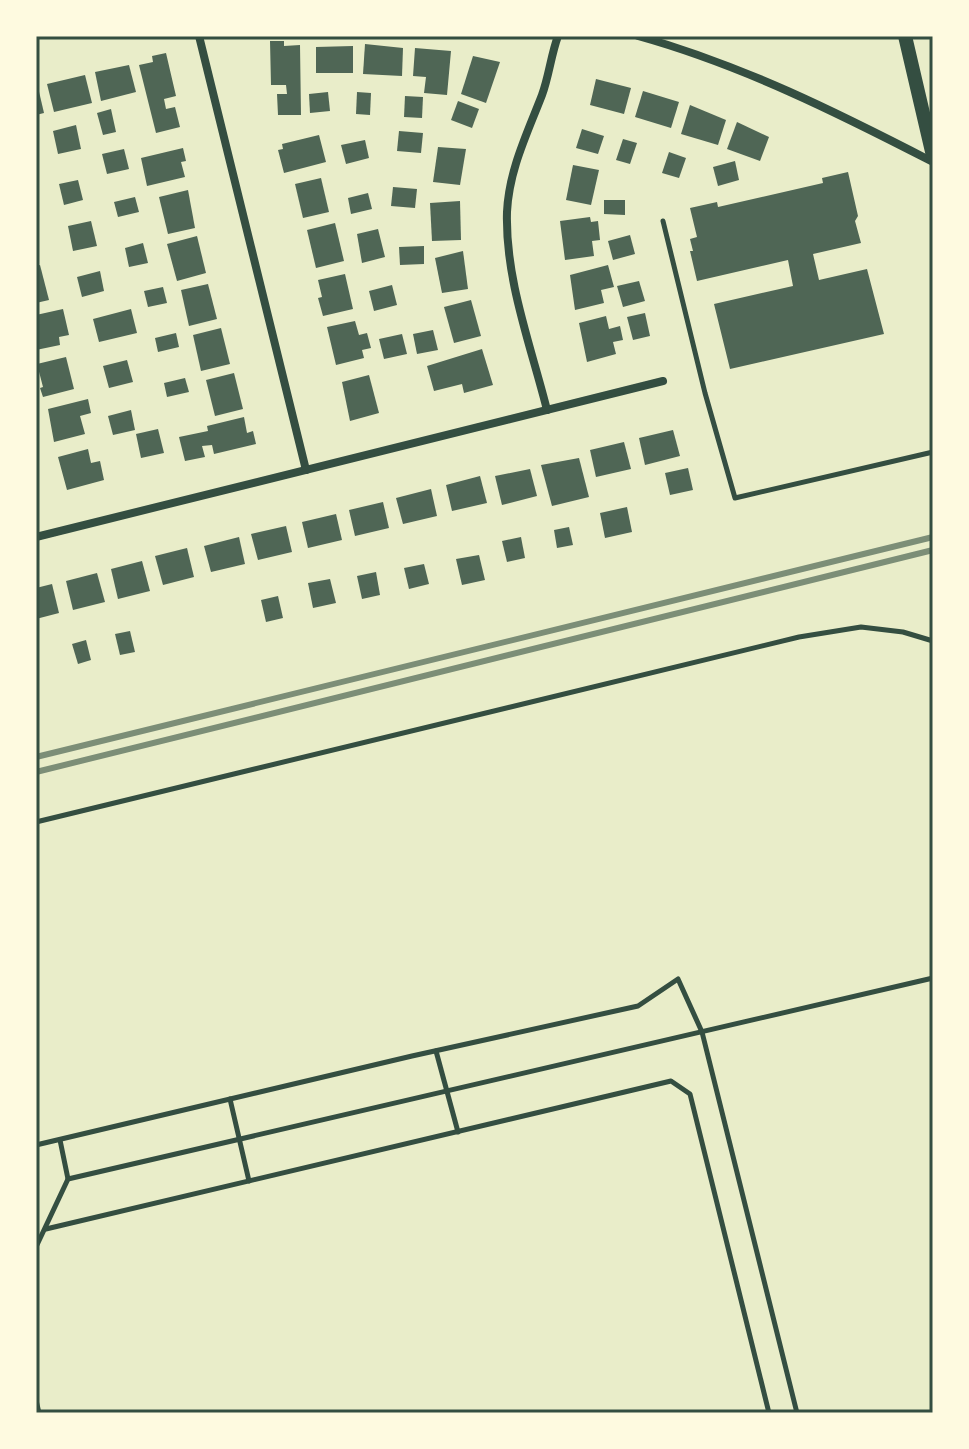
<svg xmlns="http://www.w3.org/2000/svg" width="969" height="1449" viewBox="0 0 969 1449" font-family="'Asap Condensed',sans-serif">
<rect width="100%" height="100%" fill="#e9edc9"/>
<g fill="#4f6655">
<path d="M270 41H284V46L300 45 301 115H278L277 94H287L286 85H271Z"/>
<path d="M365 44 403 48 402 76 363 74Z"/>
<path d="M353 46V73H316V47Z"/>
<path d="M415 48 451 51 447 95 424 93 426 77 413 76Z"/>
<path d="M166 53 176 96 164 99 166 109 175 107 180 127 156 133 139 65 153 62 152 56Z"/>
<path d="M473 56 500 62 486 103 461 94Z"/>
<path d="M129 65 136 92 101 101 95 72Z"/>
<path d="M85 75 92 103 54 112 47 84Z"/>
<path d="M596 79 631 88 624 114 590 105Z"/>
<path d="M37 83 44 113 36 115V84Z"/>
<path d="M643 91 679 102 671 128 635 117Z"/>
<path d="M328 92 330 111 310 113 309 94Z"/>
<path d="M357 92 371 93 370 115 356 114Z"/>
<path d="M405 96 423 97 422 118 404 117Z"/>
<path d="M458 101 479 109 472 128 451 120Z"/>
<path d="M690 105 726 120 718 145 681 134Z"/>
<path d="M111 109 116 132 103 135 97 113Z"/>
<path d="M737 122 769 137 760 161 727 149Z"/>
<path d="M76 125 81 149 58 154 53 131Z"/>
<path d="M582 129 604 136 598 154 576 148Z"/>
<path d="M399 131 423 133 421 153 397 151Z"/>
<path d="M319 135 326 162 284 173 278 150 283 149 282 144Z"/>
<path d="M623 139 637 143 630 164 616 160Z"/>
<path d="M365 140 369 158 346 164 341 145Z"/>
<path d="M438 147 466 149 460 185 433 182Z"/>
<path d="M183 148 186 161 181 162 185 177 147 186 141 158Z"/>
<path d="M124 149 129 169 107 174 102 154Z"/>
<path d="M669 152 686 158 679 178 662 173Z"/>
<path d="M735 161 739 180 718 186 713 167Z"/>
<path d="M573 165 599 170 591 205 566 200Z"/>
<path d="M848 172 858 216 855 221 861 243 813 254 819 280 867 269 884 334 730 369 714 304 793 286 788 260 697 281 690 251H693L690 239 697 237 690 208 717 202 718 207 823 183 822 178Z"/>
<path d="M321 178 329 212 303 218 295 184Z"/>
<path d="M78 180 83 200 64 205 59 184Z"/>
<path d="M393 187 417 189 415 208 391 206Z"/>
<path d="M188 190 195 228 168 234 159 197Z"/>
<path d="M368 193 372 209 351 214 348 198Z"/>
<path d="M135 197 139 212 118 217 114 202Z"/>
<path d="M604 200H625V215L604 214Z"/>
<path d="M460 201 461 240 432 241 430 203Z"/>
<path d="M590 217 591 222 598 221 600 240 592 241 594 256 565 260 560 221Z"/>
<path d="M91 221 97 246 73 251 68 226Z"/>
<path d="M335 223 344 261 316 268 307 230Z"/>
<path d="M378 229 385 257 362 263 357 234Z"/>
<path d="M630 235 635 254 613 260 608 241Z"/>
<path d="M197 236 206 273 177 281 167 244Z"/>
<path d="M143 243 148 263 129 267 125 248Z"/>
<path d="M424 246V264L400 265 399 247Z"/>
<path d="M463 251 468 289 442 293 435 258Z"/>
<path d="M40 265 49 300 36 303V266Z"/>
<path d="M608 265 614 287 601 290 604 303 575 310 570 275Z"/>
<path d="M100 271 104 291 82 297 77 277Z"/>
<path d="M345 274 353 309 323 316 318 298 322 297 318 280Z"/>
<path d="M639 281 645 301 623 307 617 286Z"/>
<path d="M208 284 217 319 189 326 181 290Z"/>
<path d="M392 285 397 305 374 311 369 291Z"/>
<path d="M163 287 167 303 148 307 144 291Z"/>
<path d="M471 300 481 336 454 343 444 307Z"/>
<path d="M63 309 69 335 59 337 60 345 36 350V315Z"/>
<path d="M131 309 137 333 99 342 93 319Z"/>
<path d="M645 313 650 336 633 340 627 317Z"/>
<path d="M606 316 609 329 620 326 623 340 613 342 616 354 587 362 579 323Z"/>
<path d="M355 321 359 335 367 333 371 348 362 350 364 358 336 365 327 327Z"/>
<path d="M221 328 230 364 201 371 193 335Z"/>
<path d="M433 330 438 350 417 354 413 334Z"/>
<path d="M176 333 179 347 158 352 155 338Z"/>
<path d="M402 334 407 354 384 359 379 339Z"/>
<path d="M482 349 493 385 464 393 462 384 434 391 427 366Z"/>
<path d="M66 357 74 389 43 397 40 388 43 387 37 364Z"/>
<path d="M127 360 133 382 109 388 103 366Z"/>
<path d="M234 373 243 409 215 416 206 380Z"/>
<path d="M369 375 379 413 350 421 342 382Z"/>
<path d="M185 378 189 392 167 397 164 383Z"/>
<path d="M88 399 91 413 80 416 85 434 54 442 48 409Z"/>
<path d="M131 410 135 430 113 435 108 416Z"/>
<path d="M244 417 247 433 253 431 256 444 214 454 212 445 202 446 205 457 185 461 179 437 208 431 207 426Z"/>
<path d="M158 429 164 453 141 458 136 434Z"/>
<path d="M673 430 680 456 645 465 639 438Z"/>
<path d="M624 442 631 469 596 477 590 450Z"/>
<path d="M88 449 91 463 100 461 104 480 67 490 58 457Z"/>
<path d="M579 458 589 497 552 506 541 465Z"/>
<path d="M688 468 693 490 670 495 665 473Z"/>
<path d="M530 469 537 496 502 505 495 476Z"/>
<path d="M480 476 487 503 452 511 446 485Z"/>
<path d="M431 489 437 516 403 524 396 498Z"/>
<path d="M383 502 389 528 355 536 349 510Z"/>
<path d="M627 507 632 532 605 538 600 513Z"/>
<path d="M336 514 342 540 308 548 302 522Z"/>
<path d="M286 526 292 552 258 560 251 534Z"/>
<path d="M569 527 573 545 557 548 554 530Z"/>
<path d="M239 537 245 564 211 572 204 546Z"/>
<path d="M521 537 525 558 507 562 502 541Z"/>
<path d="M187 548 194 577 163 585 155 556Z"/>
<path d="M479 555 485 580 462 585 456 559Z"/>
<path d="M142 561 150 591 118 599 111 569Z"/>
<path d="M424 564 429 584 409 589 404 568Z"/>
<path d="M376 572 380 595 362 599 357 576Z"/>
<path d="M97 573 105 602 73 610 66 581Z"/>
<path d="M330 579 336 603 313 608 308 583Z"/>
<path d="M52 584 59 613 36 619V588Z"/>
<path d="M278 596 283 618 266 622 261 600Z"/>
<path d="M130 631 135 652 120 655 115 634Z"/>
<path d="M86 640 91 660 78 664 72 644Z"/>
</g>
<g fill="none" stroke-linecap="round" stroke-linejoin="round">
<g stroke="#344e41" stroke-width="5">
<path d="M663 221 705 393 735 498 933 452"/>
<path d="M36 822 799 637 861 627 903 632 933 641"/>
<path d="M436 1051 458 1132"/>
<path d="M230 1099 249 1181"/>
<path d="M60 1140 68 1179"/>
<path d="M36 1145 412 1056 638 1006 678 979 702 1032 797 1413"/>
<path d="M46 1229 671 1081 690 1094 769 1413"/>
<path d="M36 1247 68 1179 933 978"/>
<path d="M36 1400 39 1413"/>
</g>
<g stroke="#344e41" stroke-width="8">
<path d="M199 36 306 470"/>
<path d="M638 36C742 65 838 113 933 162"/>
<path d="M547 410C531 346 505 279 507 212 509 170 527 134 542 95 549 76 551 55 558 36"/>
<path d="M36 537 663 381"/>
</g>
<path stroke="#344e41" stroke-width="14" d="M905 36 933 156"/>
<g stroke="#7c8e77" stroke-width="6">
<path d="M36 757 933 537"/>
<path d="M36 772 933 550"/>
</g>
</g>
<rect width="969" height="1449" fill="none" stroke="#fefae0" stroke-width="76"/>
<rect x="38" y="38" width="893" height="1373" fill="none" stroke="#344e41" stroke-width="3"/>
</svg>
